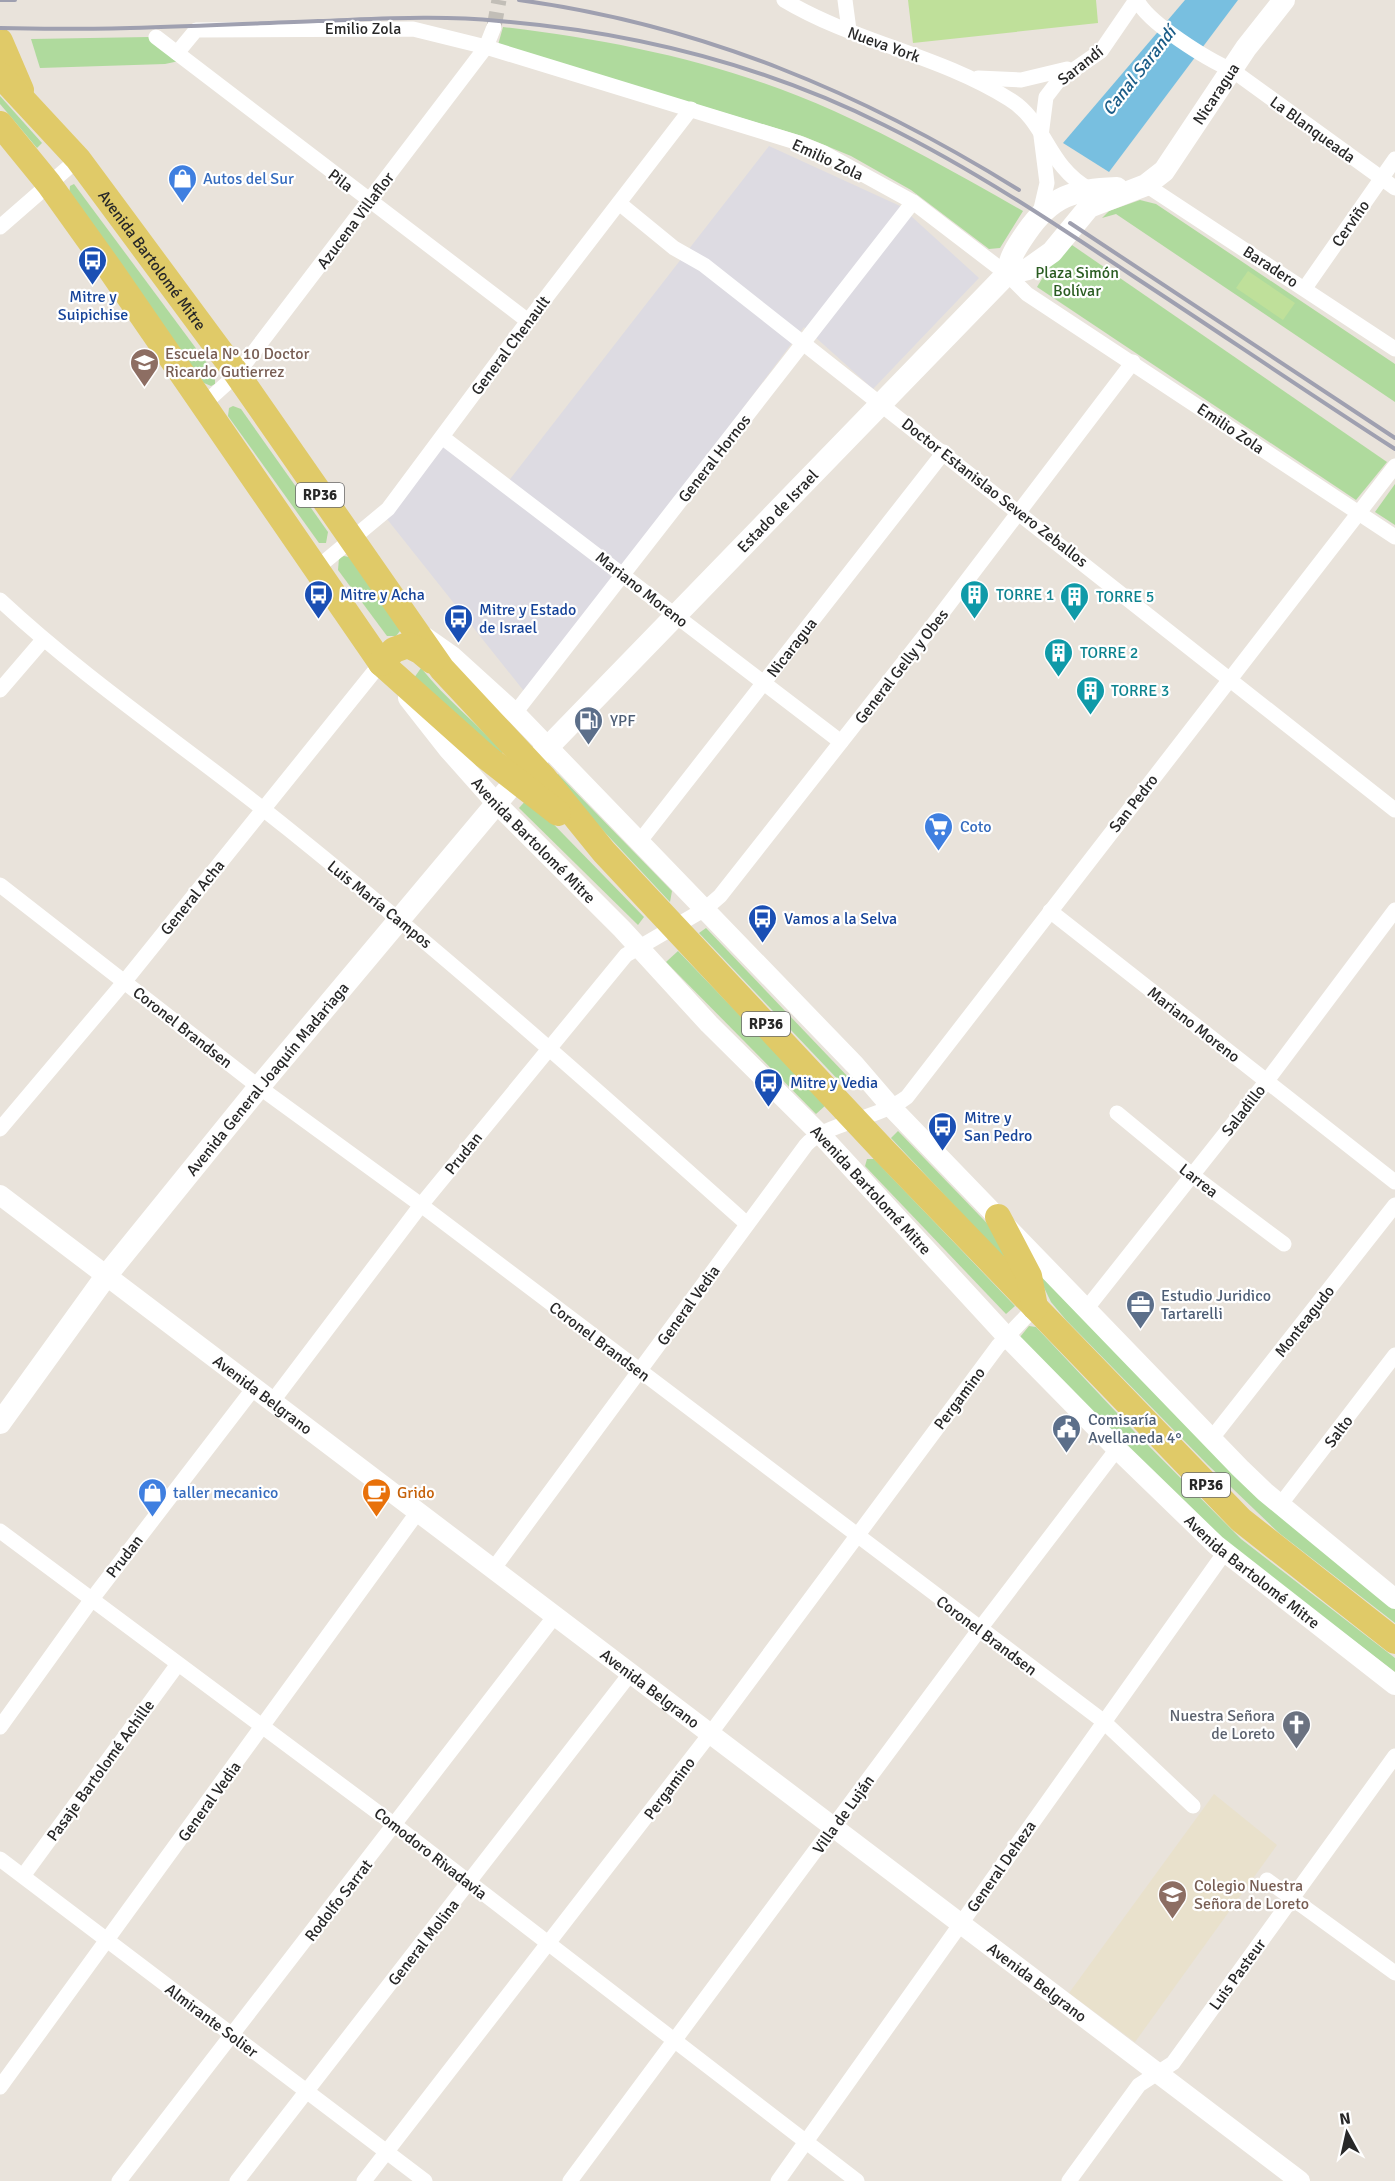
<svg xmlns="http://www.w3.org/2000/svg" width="1395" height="2181" viewBox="0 0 1395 2181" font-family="Signika,sans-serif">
<rect width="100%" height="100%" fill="#e9e3db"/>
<path fill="#dddbe2" d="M769 146 900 206 979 278 873 389 804 327 527 695 383 514 441 442 507 483Z"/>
<path fill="#e9e1cc" d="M1214 1794 1277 1845 1135 2042 1069 1993Z"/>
<g fill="#afda9d">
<path d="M503 27C615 40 730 64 834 111 899 140 961 176 1023 211L1000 248 989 249 911 190 851 156 805 137 498 45Z"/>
<path d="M149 37 179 61 165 64 40 68 31 39Z"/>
<path d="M0 96 42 143 37 148 0 104Z"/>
<path d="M74 184 215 374V384L211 386 204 383 69 195 70 186Z"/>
<path d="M1140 200 1156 204 1395 364V402L1116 214 1102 218 1109 211Z"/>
<path d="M1072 245 1387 462 1356 500 1037 287 1054 259Z"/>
<path d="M233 406 241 409 328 532 326 543H319L228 416 229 408Z"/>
<path d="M1395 484V525L1375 512Z"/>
<path d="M344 556 349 557 399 625 400 631 396 636H387L338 570 339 558Z"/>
<path d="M421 668C446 699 476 723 503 752L497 758 409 685Z"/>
<path d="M558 774 672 891 670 902 554 778Z"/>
<path d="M528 798 644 917 638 925 519 808Z"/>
<path d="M706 928 850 1079 844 1086 699 933Z"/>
<path d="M678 951 826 1105 816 1114 666 962Z"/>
<path d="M898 1131 1008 1245 1024 1280 891 1138Z"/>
<path d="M867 1159H874L1015 1306 1006 1314 865 1166Z"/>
<path d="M1031 1261 1395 1608V1623L1279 1533 1208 1465 1066 1320 1051 1302Z"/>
<path d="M1029 1326 1036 1327 1133 1430 1241 1539 1395 1658V1672L1232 1547 1121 1443 1020 1337Z"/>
</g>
<g fill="#bfe09a">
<path d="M908 0H1096L1098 23 913 43Z"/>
<path d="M1248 271 1295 303 1283 320 1236 288Z"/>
</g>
<path fill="#78bfe0" d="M1185 0H1238L1109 172 1063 143Z"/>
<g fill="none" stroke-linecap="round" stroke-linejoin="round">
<path stroke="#c2beb7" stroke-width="15" stroke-dasharray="15 8" stroke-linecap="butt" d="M494 27 499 0"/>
<g stroke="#fff" stroke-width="15">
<path d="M784 0C854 42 939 55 1009 99 1047 122 1046 165 1089 189"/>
<path d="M845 0 849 30"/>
<path d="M1137 0C1148 23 1208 60 1232 70L1395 188"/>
<path d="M156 37 528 321"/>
<path d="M177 53 196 30 413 29 486 47 799 143 824 153 913 202 1007 274 1027 294 1395 537"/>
<path d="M978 78 1021 80 1067 69"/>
<path d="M1146 185 1395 349"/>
<path d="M619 203 674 248 704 265 1395 810"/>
<path d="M1040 213 1047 183 1041 136 1046 97 1059 80 1101 51 1136 0"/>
<path d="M0 227 78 159"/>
<path d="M1305 288 1395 159"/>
<path d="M204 404 237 374 486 47 494 27"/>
<path d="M442 437 841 742"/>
<path d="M317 568 388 509 528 321 691 109"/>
<path d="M0 600C89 683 192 751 287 828 445 955 596 1089 747 1224"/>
<path d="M0 690 43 640"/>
<path d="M515 713 913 202"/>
<path id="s1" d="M640 841 944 452"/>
<path d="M0 885 259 1087 421 1205 1103 1721 1193 1806"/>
<path d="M1050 911 1395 1182"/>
<path d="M1117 1113 1192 1175 1284 1244"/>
<path d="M0 1129 125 981 381 663"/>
<path d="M1087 1308 1266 1082 1395 910"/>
<path d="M272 1402 421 1205 626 955 705 909 720 896 933 625 1133 362"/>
<path d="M1212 1438 1395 1205"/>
<path d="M1280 1505 1395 1355"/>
<path d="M0 1531 396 1826 857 2181"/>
<path d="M494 1568 806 1145C826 1123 878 1119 907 1097L1395 466"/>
<path d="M0 1727 92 1599 253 1389"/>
<path d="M0 1859 425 2181"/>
<path d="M23 1876 178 1664"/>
<path d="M1267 1880 1395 1973"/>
<path d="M0 2087 417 1513"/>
<path d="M119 2181 554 1617"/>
<path d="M237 2181 630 1674"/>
<path d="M364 2181 710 1734 998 1346 1035 1307"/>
<path d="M570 2181 979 1630 1117 1449"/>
<path d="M778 2181 1225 1552"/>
<path d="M1069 2181 1139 2085 1173 2063 1395 1756"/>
</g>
<g stroke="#fff" stroke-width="20">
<path d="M425 637 452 656 515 713 855 1065 892 1108 1240 1468 1265 1492 1395 1599"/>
<path id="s2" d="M408 698 448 749 496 803 622 929 709 1024 820 1134 1007 1337 1117 1449 1216 1545 1395 1685"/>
<path id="s3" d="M0 1195 1300 2181"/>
</g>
<g stroke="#fff" stroke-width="22">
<path d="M1007 274C1009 258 1017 246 1026 233 1052 195 1073 190 1117 188"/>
<path id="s4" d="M0 1423 106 1276 259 1087 517 779 1007 274 1028 269 1052 252 1089 207 1146 185 1164 171 1246 48 1284 0"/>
</g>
<g stroke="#e0ca68" stroke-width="26">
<path d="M0 41 21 90"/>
<path id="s5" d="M0 75 78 159 121 217 237 374 442 669 544 778 604 852 885 1152 1241 1520 1395 1641"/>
<path d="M0 124 49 184 112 272 381 663 485 756 558 813"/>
<path d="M381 663 394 650 408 645 420 651 432 661"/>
<path d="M998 1217 1029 1276 1035 1307"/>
</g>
<g stroke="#9fa0b0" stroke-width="4">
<path d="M0 0H15"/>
<path d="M519 0C702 25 863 93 1019 190"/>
<path d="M0 28C106 31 212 25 318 21 378 19 439 15 499 21 633 32 764 65 884 125 973 169 1054 223 1136 278 1223 335 1308 393 1395 449"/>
<path d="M1070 223 1395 438"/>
</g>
</g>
<defs>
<symbol id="shop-pin" viewBox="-11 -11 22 30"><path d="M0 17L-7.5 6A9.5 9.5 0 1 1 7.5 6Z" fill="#3f7fe0" stroke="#fff"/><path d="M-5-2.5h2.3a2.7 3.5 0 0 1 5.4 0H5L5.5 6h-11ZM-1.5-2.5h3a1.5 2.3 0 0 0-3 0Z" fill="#fff"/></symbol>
<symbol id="bus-pin" viewBox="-11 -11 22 30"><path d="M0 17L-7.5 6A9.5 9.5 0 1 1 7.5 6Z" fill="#1a4fb4" stroke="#fff"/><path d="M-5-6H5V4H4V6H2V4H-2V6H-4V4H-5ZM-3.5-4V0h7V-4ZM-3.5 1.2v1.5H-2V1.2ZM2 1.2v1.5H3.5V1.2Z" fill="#fff"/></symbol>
<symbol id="school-pin" viewBox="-11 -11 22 30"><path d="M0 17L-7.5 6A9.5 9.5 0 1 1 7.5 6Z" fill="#8d6e63" stroke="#fff"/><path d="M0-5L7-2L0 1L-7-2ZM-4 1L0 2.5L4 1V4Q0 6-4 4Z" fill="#fff"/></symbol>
<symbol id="building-pin" viewBox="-11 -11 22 30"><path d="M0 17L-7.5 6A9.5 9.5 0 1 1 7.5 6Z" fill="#0f9aa8" stroke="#fff"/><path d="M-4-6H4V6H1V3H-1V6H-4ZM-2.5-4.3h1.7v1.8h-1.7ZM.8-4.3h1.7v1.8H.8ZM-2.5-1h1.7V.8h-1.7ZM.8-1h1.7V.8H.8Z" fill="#fff"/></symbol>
<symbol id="fuel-pin" viewBox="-11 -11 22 30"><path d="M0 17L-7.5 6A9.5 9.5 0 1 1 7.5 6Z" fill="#5c6f8a" stroke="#fff"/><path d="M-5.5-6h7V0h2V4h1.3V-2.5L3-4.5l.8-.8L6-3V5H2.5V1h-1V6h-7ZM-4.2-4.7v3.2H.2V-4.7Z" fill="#fff"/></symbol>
<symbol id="supermarket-pin" viewBox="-11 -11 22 30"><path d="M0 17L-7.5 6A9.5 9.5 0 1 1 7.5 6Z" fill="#3f7fe0" stroke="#fff"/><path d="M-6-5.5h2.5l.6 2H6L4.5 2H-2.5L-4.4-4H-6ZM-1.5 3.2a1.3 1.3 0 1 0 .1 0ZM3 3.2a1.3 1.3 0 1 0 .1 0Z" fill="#fff"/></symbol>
<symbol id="office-pin" viewBox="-11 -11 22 30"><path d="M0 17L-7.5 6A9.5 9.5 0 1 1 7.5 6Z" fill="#5c6f8a" stroke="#fff"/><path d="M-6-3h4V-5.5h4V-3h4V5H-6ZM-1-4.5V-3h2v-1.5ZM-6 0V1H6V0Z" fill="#fff"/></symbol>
<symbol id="civic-pin" viewBox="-11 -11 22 30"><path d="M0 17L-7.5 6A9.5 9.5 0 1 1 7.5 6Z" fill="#5c6f8a" stroke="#fff"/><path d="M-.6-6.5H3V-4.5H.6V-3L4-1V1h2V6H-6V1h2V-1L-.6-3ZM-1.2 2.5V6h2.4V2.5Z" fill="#fff"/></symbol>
<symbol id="cafe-pin" viewBox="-11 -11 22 30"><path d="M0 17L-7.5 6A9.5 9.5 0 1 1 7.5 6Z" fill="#e8710a" stroke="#fff"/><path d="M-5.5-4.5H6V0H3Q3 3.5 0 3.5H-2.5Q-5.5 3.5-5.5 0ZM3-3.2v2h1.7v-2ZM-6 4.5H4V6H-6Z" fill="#fff"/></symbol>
<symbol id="church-pin" viewBox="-11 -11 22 30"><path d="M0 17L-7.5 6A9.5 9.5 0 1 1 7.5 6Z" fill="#6b7280" stroke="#fff"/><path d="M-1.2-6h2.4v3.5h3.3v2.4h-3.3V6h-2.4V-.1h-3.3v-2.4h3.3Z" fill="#fff"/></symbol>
</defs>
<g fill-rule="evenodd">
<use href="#shop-pin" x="166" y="162" width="33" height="45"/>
<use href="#bus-pin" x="76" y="244" width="33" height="45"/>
<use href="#school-pin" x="128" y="346" width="33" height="45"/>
<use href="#bus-pin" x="302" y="578" width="33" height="45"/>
<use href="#building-pin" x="958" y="578" width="33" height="45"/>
<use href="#building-pin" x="1058" y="580" width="33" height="45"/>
<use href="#bus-pin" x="442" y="602" width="33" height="45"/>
<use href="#building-pin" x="1042" y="636" width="33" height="45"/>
<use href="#building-pin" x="1074" y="674" width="33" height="45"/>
<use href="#fuel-pin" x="572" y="704" width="33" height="45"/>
<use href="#supermarket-pin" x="922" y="810" width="33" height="45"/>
<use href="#bus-pin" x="746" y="902" width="33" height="45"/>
<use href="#bus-pin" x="752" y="1066" width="33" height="45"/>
<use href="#bus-pin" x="926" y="1110" width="33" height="45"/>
<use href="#office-pin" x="1124" y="1288" width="33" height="45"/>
<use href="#civic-pin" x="1050" y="1412" width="33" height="45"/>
<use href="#shop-pin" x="136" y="1476" width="33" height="45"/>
<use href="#cafe-pin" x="360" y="1476" width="33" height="45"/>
<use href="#church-pin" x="1280" y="1708" width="33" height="45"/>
<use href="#school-pin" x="1156" y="1878" width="33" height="45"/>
</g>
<g text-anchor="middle" stroke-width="4.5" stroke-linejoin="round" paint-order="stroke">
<g fill="#fff" stroke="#686868" stroke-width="1.5">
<rect x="296" y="483" width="48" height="24" rx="4.5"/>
<rect x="742" y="1012" width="48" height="24" rx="4.5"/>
<rect x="1182" y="1473" width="48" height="24" rx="4.5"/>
</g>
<g font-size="15" font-weight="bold" fill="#282828">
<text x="320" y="500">RP36</text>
<text x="766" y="1029">RP36</text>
<text x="1206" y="1490">RP36</text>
</g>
<g font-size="16" fill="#282828" stroke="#fff">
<text x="363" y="34">Emilio Zola</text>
<text transform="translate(884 44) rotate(20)" y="6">Nueva York</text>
<text transform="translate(1080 65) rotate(-38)" y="6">Sarandí</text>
<text dy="6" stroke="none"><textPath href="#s4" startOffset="1816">Nicaragua</textPath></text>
<text transform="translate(1313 129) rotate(36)" y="6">La Blanqueada</text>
<text transform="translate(828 159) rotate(25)" y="6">Emilio Zola</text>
<text transform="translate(341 180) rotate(38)" y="6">Pila</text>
<text transform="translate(355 220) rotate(-53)" y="6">Azucena Villaflor</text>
<text transform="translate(1350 223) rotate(-55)" y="6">Cerviño</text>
<text dy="6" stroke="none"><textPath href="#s5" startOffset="240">Avenida Bartolomé Mitre</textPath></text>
<text transform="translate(1271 266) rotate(33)" y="6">Baradero</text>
<text transform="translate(510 345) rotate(-53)" y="6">General Chenault</text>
<text transform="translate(1231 428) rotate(34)" y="6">Emilio Zola</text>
<text transform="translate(714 458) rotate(-52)" y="6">General Hornos</text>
<text transform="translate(995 492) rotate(38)" y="6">Doctor Estanislao Severo Zeballos</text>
<text dy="6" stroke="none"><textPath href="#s4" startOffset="1200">Estado de Israel</textPath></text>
<text transform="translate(642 589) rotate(38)" y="6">Mariano Moreno</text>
<text dy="6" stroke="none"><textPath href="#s1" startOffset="246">Nicaragua</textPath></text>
<text transform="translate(901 666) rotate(-52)" y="6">General Gelly y Obes</text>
<text transform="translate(1133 803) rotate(-52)" y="6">San Pedro</text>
<text dy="6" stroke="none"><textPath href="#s2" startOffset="190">Avenida Bartolomé Mitre</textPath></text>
<text transform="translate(192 897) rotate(-51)" y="6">General Acha</text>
<text transform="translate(380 904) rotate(39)" y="6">Luis María Campos</text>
<text transform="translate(1194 1024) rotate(38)" y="6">Mariano Moreno</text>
<text transform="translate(183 1027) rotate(38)" y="6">Coronel Brandsen</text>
<text dy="6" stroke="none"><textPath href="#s4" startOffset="436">Avenida General Joaquín Madariaga</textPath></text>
<text transform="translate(1243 1110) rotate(-52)" y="6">Saladillo</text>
<text transform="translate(463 1153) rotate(-51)" y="6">Prudan</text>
<text transform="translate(1199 1180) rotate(38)" y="6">Larrea</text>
<text dy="6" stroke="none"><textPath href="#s2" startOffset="676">Avenida Bartolomé Mitre</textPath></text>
<text transform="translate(688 1305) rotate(-54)" y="6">General Vedia</text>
<text transform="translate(1304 1321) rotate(-52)" y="6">Monteagudo</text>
<text transform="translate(600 1341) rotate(37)" y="6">Coronel Brandsen</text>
<text dy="6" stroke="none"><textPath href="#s3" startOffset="330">Avenida Belgrano</textPath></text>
<text transform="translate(959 1398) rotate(-53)" y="6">Pergamino</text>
<text transform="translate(1338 1431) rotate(-53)" y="6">Salto</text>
<text transform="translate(124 1556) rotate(-52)" y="6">Prudan</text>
<text dy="6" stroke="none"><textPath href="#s2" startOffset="1216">Avenida Bartolomé Mitre</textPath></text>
<text transform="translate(987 1635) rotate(37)" y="6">Coronel Brandsen</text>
<text dy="6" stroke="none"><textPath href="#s3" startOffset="816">Avenida Belgrano</textPath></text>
<text transform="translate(100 1770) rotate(-54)" y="6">Pasaje Bartolomé Achille</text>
<text transform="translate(669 1788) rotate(-53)" y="6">Pergamino</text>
<text transform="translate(209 1801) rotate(-54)" y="6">General Vedia</text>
<text transform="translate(843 1814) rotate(-54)" y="6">Villa de Luján</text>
<text transform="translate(431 1853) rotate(38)" y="6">Comodoro Rivadavia</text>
<text transform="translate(1001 1866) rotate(-55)" y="6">General Deheza</text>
<text transform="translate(338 1900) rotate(-52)" y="6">Rodolfo Sarrat</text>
<text transform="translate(423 1942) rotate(-52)" y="6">General Molina</text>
<text transform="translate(1237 1974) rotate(-54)" y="6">Luis Pasteur</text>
<text dy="6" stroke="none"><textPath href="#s3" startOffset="1302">Avenida Belgrano</textPath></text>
<text transform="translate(212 2020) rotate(37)" y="6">Almirante Solier</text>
</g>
<g font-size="16" fill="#366cbe" stroke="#fff" text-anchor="start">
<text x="203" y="184">Autos del Sur</text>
<text x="960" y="832">Coto</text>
<text x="173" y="1498">taller mecanico</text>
</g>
<g font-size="16" fill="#2a5c21" stroke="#fff">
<text x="1077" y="278">Plaza Simón<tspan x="1077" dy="18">Bolívar</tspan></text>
</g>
<g font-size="16" fill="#164399" stroke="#fff" text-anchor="start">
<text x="93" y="302" text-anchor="middle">Mitre y<tspan x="93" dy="18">Suipichise</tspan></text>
<text x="340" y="600">Mitre y Acha</text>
<text x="479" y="615">Mitre y Estado<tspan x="479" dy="18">de Israel</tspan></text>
<text x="784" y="924">Vamos a la Selva</text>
<text x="790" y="1088">Mitre y Vedia</text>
<text x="964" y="1123">Mitre y<tspan x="964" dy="18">San Pedro</tspan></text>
</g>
<g font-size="16" fill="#785e54" stroke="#fff" text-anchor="start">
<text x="165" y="359">Escuela Nº 10 Doctor<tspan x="165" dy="18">Ricardo Gutierrez</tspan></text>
<text x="1194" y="1891">Colegio Nuestra<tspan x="1194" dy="18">Señora de Loreto</tspan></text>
</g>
<g font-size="16" fill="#0d838f" stroke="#fff" text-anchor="start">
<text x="996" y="600">TORRE 1</text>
<text x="1096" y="602">TORRE 5</text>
<text x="1080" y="658">TORRE 2</text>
<text x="1111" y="696">TORRE 3</text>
</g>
<g font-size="16" fill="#4e5e75" stroke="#fff" text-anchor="start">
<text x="610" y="726">YPF</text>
<text x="1161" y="1301">Estudio Juridico<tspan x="1161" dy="18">Tartarelli</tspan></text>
<text x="1088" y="1425">Comisaría<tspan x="1088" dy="18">Avellaneda 4°</tspan></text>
</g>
<g font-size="16" fill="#c56008" stroke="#fff" text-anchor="start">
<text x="397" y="1498">Grido</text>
</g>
<g font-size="16" fill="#5b616d" stroke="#fff" text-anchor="end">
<text x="1275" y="1721">Nuestra Señora<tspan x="1275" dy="18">de Loreto</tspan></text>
</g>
<g font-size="18" font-style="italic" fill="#1b5d88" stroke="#fff">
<text transform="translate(1139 71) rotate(-52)" y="6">Canal Sarandí</text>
</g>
</g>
<g transform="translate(1347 2133) rotate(352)" stroke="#ffffff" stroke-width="4.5" paint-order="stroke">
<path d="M0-4.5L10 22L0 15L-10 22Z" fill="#282828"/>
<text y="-9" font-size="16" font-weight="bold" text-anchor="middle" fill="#282828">N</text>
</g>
</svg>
